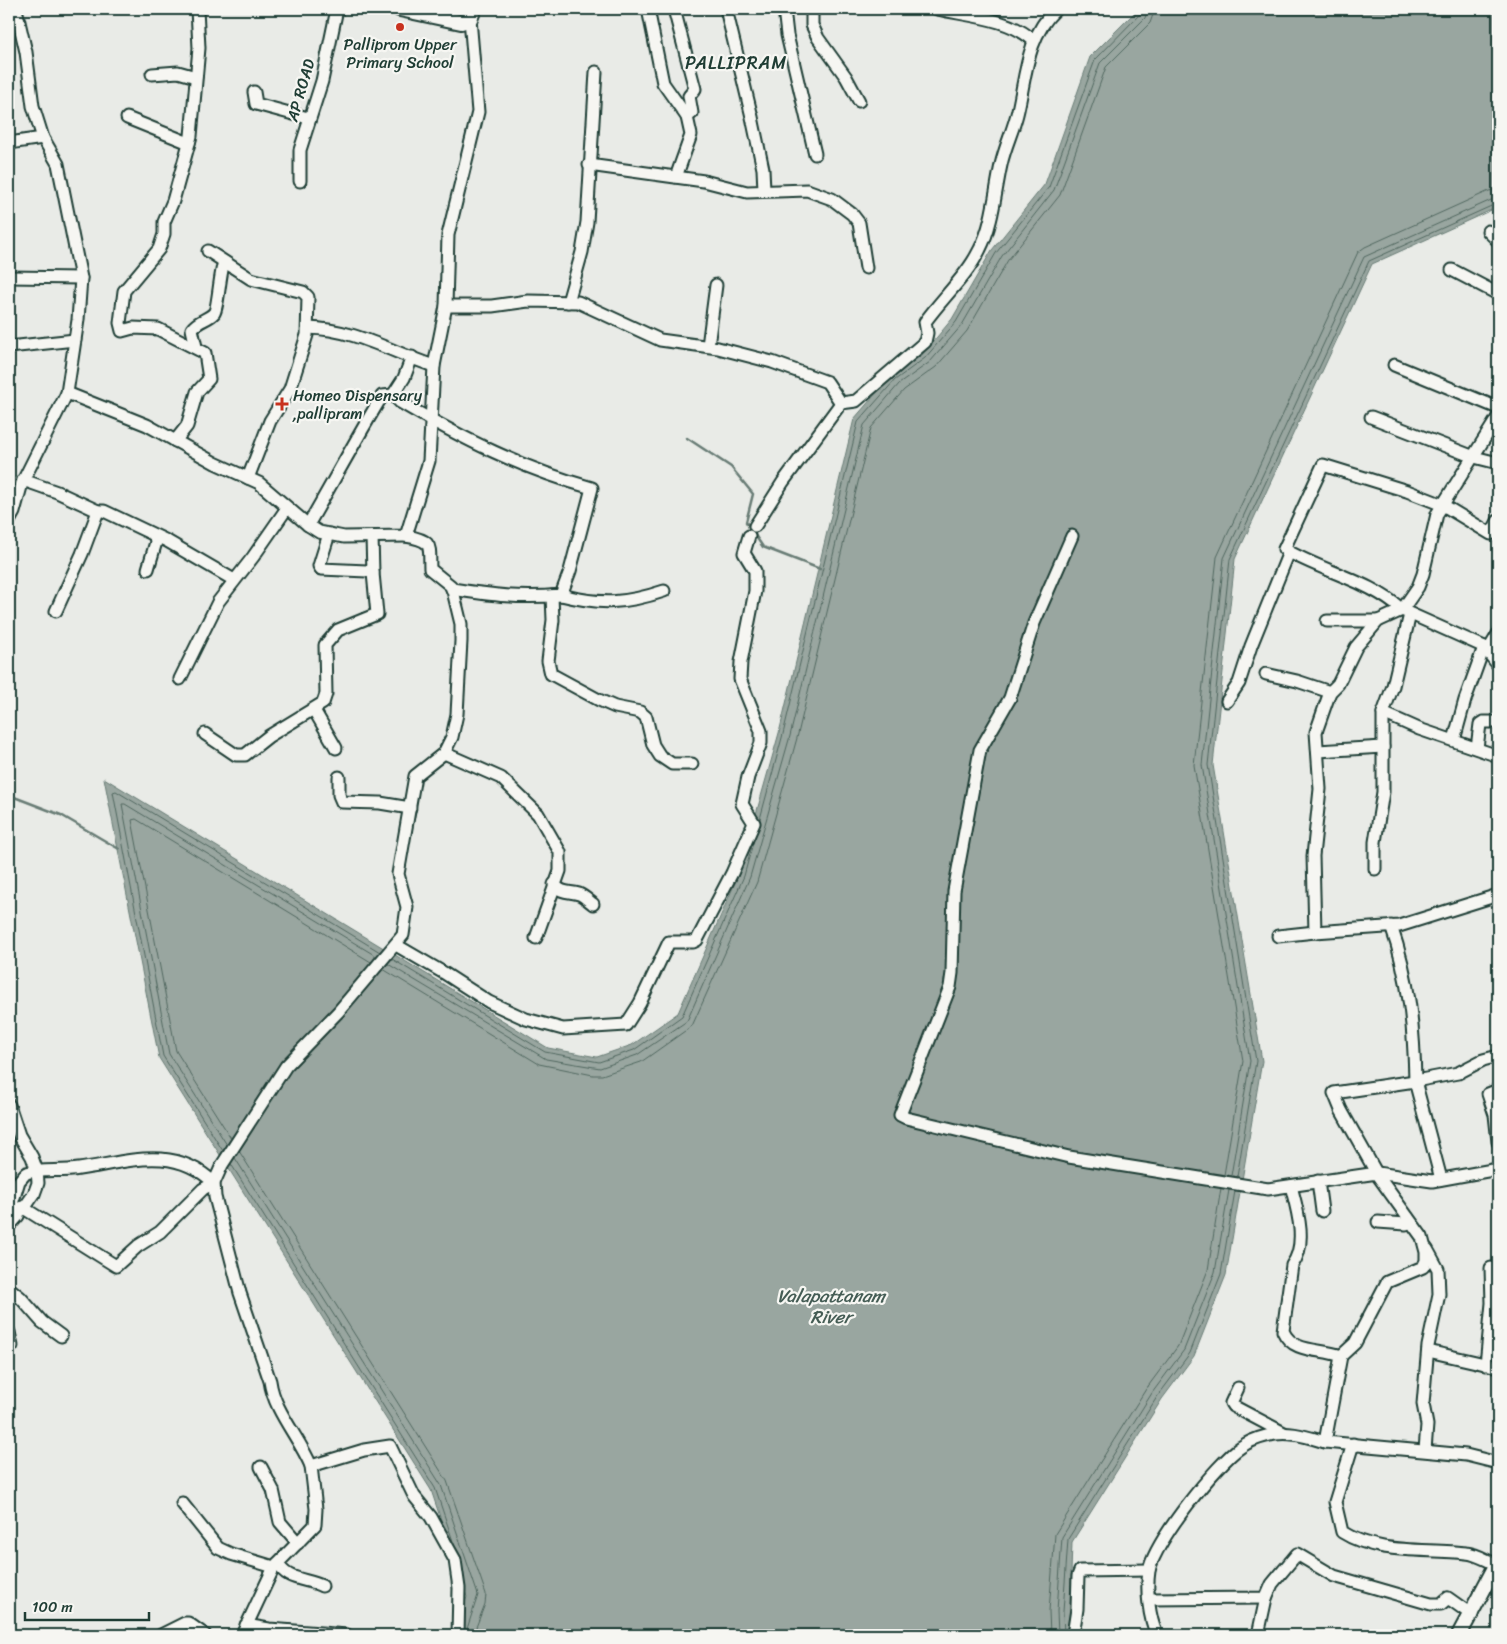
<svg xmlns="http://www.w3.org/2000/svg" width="1507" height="1644" viewBox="0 0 1507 1644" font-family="Sriracha,sans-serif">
<rect width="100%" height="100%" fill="#e9ebe7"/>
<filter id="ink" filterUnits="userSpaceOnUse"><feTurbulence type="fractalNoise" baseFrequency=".02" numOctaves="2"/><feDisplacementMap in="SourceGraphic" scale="10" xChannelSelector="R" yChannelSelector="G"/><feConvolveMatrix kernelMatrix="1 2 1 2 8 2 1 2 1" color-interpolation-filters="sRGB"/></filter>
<g filter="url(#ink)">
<path fill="#99a6a0" stroke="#687c75" d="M1138 9H1498V207L1372 264 1235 559 1213 765 1262 1061 1226 1275 1194 1356 1162 1399 1072 1542 1069 1635H453L467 1597 431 1490 159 1058 104 778 548 1048 597 1057 632 1045 678 1013 739 874 779 733 854 419 891 376 922 355 952 319 992 250 1045 184 1090 57Z"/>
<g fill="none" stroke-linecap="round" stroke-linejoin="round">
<g stroke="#50675f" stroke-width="1">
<path d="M760 819 783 734 858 422 895 380 925 358 956 322 996 253 1049 187 1095 60 1140 14 1141 9"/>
<path d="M392 959 545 1052 599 1062 634 1050 682 1016 744 876 754 839"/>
<path d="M388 964 546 1059 600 1068 637 1055 687 1021 750 877 790 736 864 425 899 384 930 362 962 325 1002 256 1054 190 1100 63 1145 18 1148 9"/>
<path d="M383 969 539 1064 593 1075H602L641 1062 692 1026 757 882 797 738 871 428 904 390 936 367 967 331 1008 260 1060 195 1106 67 1150 23 1155 9"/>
<path d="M231 1138 176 1051 132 820 136 819 371 962"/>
<path d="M227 1145 169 1054 122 804H125L376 956"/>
<path d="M223 1151 163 1056 113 792 116 791 380 952"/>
<path d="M239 1151 447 1481 486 1594 485 1604 473 1635"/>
<path d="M235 1158 441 1485 478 1595 465 1635"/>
<path d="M231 1164 435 1488 455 1547"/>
<path d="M1224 1175 1243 1061 1194 765 1217 557 1358 252 1365 247 1489 191 1498 189"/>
<path d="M1231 1176 1250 1061 1202 765 1224 558 1364 257 1498 197"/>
<path d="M1237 1177 1256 1061 1208 765 1230 559 1369 261 1498 203"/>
<path d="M1050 1635 1049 1611 1055 1534 1146 1389 1178 1346 1208 1270 1221 1188"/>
<path d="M1058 1635 1057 1611 1062 1537 1152 1393 1184 1350 1215 1272 1229 1190"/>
<path d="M1064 1635 1063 1612 1068 1539 1157 1397 1190 1353 1221 1274 1235 1191"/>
</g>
<g stroke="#687c75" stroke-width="2.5">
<path d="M687 438 731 467 753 494 746 522 763 547 820 569"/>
<path d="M9 795 61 815 119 849"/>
</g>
<defs>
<g id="minor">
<path d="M16 9 26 52 33 106 43 138 58 164 81 278 78 320 67 393 147 425 215 463 259 483 308 525 319 532 344 537 406 536 429 461 434 366 446 306 448 235 478 112 470 19"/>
<path d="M648 9 663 83 687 117 691 135 676 177"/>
<path d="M674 9 695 89 689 96 692 113 687 117"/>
<path d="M726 9 752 117 763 169 764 190"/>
<path d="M784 9 787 35 815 154"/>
<path d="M812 9V25L818 38 846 77 859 101"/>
<path d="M937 9C968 16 1010 18 1034 41"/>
<path d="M152 74 178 72 196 77"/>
<path d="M254 92 256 104 308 118"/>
<path d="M127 118 189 143"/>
<path d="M9 143 43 138"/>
<path d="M589 165 704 181 747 192 807 190 832 199 852 214 859 223 866 268"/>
<path d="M300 181V150L322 81 337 9"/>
<path d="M1488 231 1498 241"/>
<path d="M208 251 251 279 303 292 308 297 307 335 290 389 270 421 248 478"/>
<path d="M1452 270 1498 294"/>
<path d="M9 277 81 278"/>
<path d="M568 302 582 252 587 222 596 72"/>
<path d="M446 306H492L528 301 578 302 660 340 718 348 772 362 827 382 841 403"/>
<path d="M308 328C355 329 391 352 434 366"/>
<path d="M708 346 716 285"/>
<path d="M9 347 75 340"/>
<path d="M196 347 192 329C198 320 208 320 214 313 218 308 220 272 224 262"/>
<path d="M1394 365 1498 408"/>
<path d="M393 395 404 378 412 357"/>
<path d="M1371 417 1474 457 1498 463"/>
<path d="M1498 417 1437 514 1423 574 1418 587 1402 610C1371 581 1321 571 1284 549L1323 465 1407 491 1443 505 1491 534 1498 521"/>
<path d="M175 441 187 426 197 392 209 379 205 353 158 329 133 328 122 331 120 323 124 291 159 249 164 234V222L173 201 191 136 199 48 197 9"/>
<path d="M23 480 57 492 98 511 82 554 56 611"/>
<path d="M98 511H104L167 541 234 580"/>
<path d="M9 521 14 512 22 483 67 393"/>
<path d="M308 525C333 482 356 439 382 396L393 395 400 402C463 439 521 468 592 488L570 571 561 595C521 599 491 595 452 589"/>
<path d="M755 526 783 482 841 403 856 401 925 342 927 333 925 322C942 298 967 276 980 249 993 224 995 192 1001 165 1005 146 1014 129 1018 110 1026 75 1027 36 1056 9"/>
<path d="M1072 536 1034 623 1010 698 980 750 954 891 952 973 950 987 900 1115 906 1118 1069 1157 1268 1189 1377 1173 1432 1181 1498 1169"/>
<path d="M372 537 373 573"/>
<path d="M148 569 156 542 155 536"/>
<path d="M561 595C601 605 625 604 664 591"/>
<path d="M552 596 553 620 548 661 551 674 599 700 615 707 640 712 646 717 653 745 660 756 672 764H692"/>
<path d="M1327 621H1378"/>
<path d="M1489 649 1498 634"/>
<path d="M1498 665 1491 656 1489 649 1402 610 1378 621 1356 647 1338 684 1330 692 1316 732 1320 789 1313 856 1315 932 1399 926 1498 895"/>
<path d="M1266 674 1297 681 1330 692"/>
<path d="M180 679 218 602 253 557 287 508"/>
<path d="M1227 701 1239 683 1251 646 1289 552"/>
<path d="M314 710 336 748"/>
<path d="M1383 713 1419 729 1498 756"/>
<path d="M205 734 236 755H245L269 736 323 703 326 694 325 645 338 630 377 614 373 573 367 571 321 569 319 566 329 534"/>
<path d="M1454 740 1465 700 1484 647"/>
<path d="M1477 748 1480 724 1483 722H1498"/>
<path d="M1318 751 1383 747"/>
<path d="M444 753 501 778 538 814 560 852V871L536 938"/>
<path d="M339 777V795L342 802 380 803 410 808"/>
<path d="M1375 869V842L1383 792V713L1393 686 1410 614"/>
<path d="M554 884C562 894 569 891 579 894 584 896 589 901 593 904"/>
<path d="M1391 926C1409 977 1414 1028 1415 1081L1458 1073 1483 1060 1498 1056"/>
<path d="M1278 936 1315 932"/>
<path d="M396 945 444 973 489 1002 526 1019 563 1029 626 1025 640 1003 669 942H693L697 940 732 873 754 823 742 804 748 777 761 743V731L740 679 741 662 755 591V571L744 553 749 536"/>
<path d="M1498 1090 1488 1094 1495 1115 1498 1142"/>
<path d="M9 1105 19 1135 32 1157 37 1171 38 1183 34 1194 25 1207 20 1208 18 1216 9 1226"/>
<path d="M1318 1181 1322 1211"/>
<path d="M1291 1186C1297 1209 1308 1244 1292 1265L1283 1331C1293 1354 1321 1348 1341 1356"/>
<path d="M12 1204 19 1181 26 1173C43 1169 62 1172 79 1169 128 1162 174 1144 214 1183L203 1189 160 1232 138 1246 116 1266 22 1207"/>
<path d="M1378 1222 1406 1224 1408 1218"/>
<path d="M9 1288 20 1297 42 1322 61 1336"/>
<path d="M9 1332 12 1346"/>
<path d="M1428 1351 1498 1367"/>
<path d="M1486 1365 1492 1303 1491 1268"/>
<path d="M1238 1388 1231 1403 1233 1406 1284 1433"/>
<path d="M1325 1442 1466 1455 1498 1463"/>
<path d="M1353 1444 1335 1502 1342 1532C1378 1555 1426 1548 1466 1553 1478 1554 1487 1561 1498 1565"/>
<path d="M1425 1450 1427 1425 1423 1404 1428 1346 1439 1294 1438 1269 1427 1249"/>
<path d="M311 1466C299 1437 274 1411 270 1381L240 1293 215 1197 214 1183 222 1165 286 1066 338 1012 403 935 407 907 398 874 415 776 444 753 452 737 457 714 461 641V624L453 591 451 586 430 569C429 545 434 541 406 536"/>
<path d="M261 1467 273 1490 280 1522 298 1543"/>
<path d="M182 1503 218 1548 231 1554 274 1567"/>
<path d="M278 1563C286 1581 306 1578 322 1586"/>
<path d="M1149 1599 1266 1598 1272 1584 1297 1554 1334 1576 1431 1604H1441L1448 1598 1472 1615"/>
<path d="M246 1625 269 1629 347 1635"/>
<path d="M161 1635 185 1623H188L205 1635"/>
<path d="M242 1635 274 1567 315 1525 316 1509 311 1466 364 1450 390 1446 414 1496 431 1517 455 1560 459 1588 458 1635"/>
<path d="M1073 1635 1077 1609 1078 1576 1080 1571 1149 1570"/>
<path d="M1157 1635C1149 1617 1146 1591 1149 1571 1154 1542 1217 1463 1241 1447 1248 1442 1258 1438 1266 1436 1287 1430 1305 1436 1325 1442L1341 1356 1355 1343 1387 1282 1423 1267 1426 1261V1252L1422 1237 1378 1176 1341 1110 1334 1093 1415 1081 1441 1179"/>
<path d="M1258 1635 1266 1598"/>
</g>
<g id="major">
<path d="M400 9 461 22 470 19 474 9"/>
<path d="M1459 1635 1498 1562"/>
</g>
</defs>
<use href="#minor" stroke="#1f3d34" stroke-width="15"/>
<use href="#major" stroke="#1f3d34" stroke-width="18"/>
<use href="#minor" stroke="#f6f6f2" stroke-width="11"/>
<use href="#major" stroke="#f6f6f2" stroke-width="14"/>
</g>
</g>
<g fill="#c8321e" stroke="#f6f6f2" stroke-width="2">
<circle cx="400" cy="27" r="5"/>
<path d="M279.5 396.5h5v5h5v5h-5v5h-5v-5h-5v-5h5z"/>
</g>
<g text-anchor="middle" stroke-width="4.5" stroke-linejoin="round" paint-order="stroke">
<g font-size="16" fill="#1f3d34" stroke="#f6f6f2">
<text x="400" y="50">Palliprom Upper<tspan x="400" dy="18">Primary School</tspan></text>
<text x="293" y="401" text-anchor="start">Homeo Dispensary<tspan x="293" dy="18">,pallipram</tspan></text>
</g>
<g font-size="16" fill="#1f3d34" stroke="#f6f6f2">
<text transform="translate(300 90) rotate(-74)" y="6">AP ROAD</text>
</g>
<g font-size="18" letter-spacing="1" fill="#1f3d34" stroke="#f6f6f2">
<text x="736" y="69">PALLIPRAM</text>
</g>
<g font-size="18" font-style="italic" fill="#445c54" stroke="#f6f6f2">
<text x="831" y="1302">Valapattanam<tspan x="831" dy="21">River</tspan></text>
</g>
</g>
<rect width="1507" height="1644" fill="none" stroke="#f6f6f2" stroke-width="30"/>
<rect x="15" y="15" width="1477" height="1614" fill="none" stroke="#1f3d34" stroke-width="2" filter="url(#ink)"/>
<path d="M25 1612v8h124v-8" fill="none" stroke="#1f3d34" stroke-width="2.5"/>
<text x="32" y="1612" font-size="15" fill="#1f3d34" stroke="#f6f6f2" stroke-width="4" paint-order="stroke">100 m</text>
</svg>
